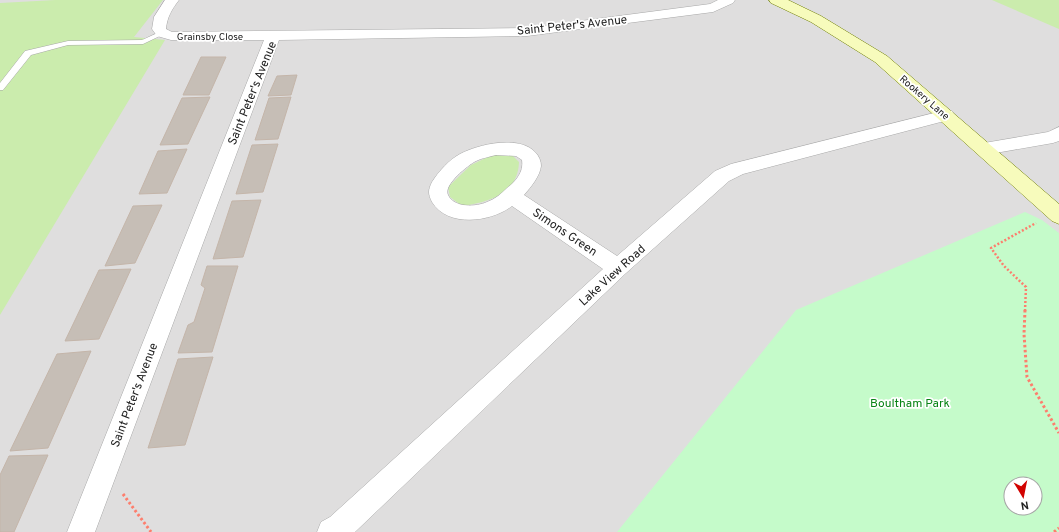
<svg xmlns="http://www.w3.org/2000/svg" width="1059" height="532" viewBox="0 0 1059 532" font-family="Overpass,sans-serif">
<rect width="100%" height="100%" fill="#f1eee7"/>
<path fill="#dfdede" fill-rule="evenodd" d="M0 0H1059V532H0ZM1011 484H1035V508H1011Z"/>
<g fill="#cbecad">
<path d="M55 0H163L134 37 165 40 0 315V3Z"/>
<path d="M992 0H1059V29Z"/>
<path d="M511 154 519 162C518 194 489 202 462 206L450 197 448 187 471 165 492 155Z"/>
</g>
<path fill="#c5fbca" fill-rule="evenodd" d="M1025 212 1042 220 1059 233V532H617L796 310ZM1011 484H1035V508H1011Z"/>
<g fill="#c6beb6" stroke="#c4b5a9">
<path d="M201 57H226L209 95H183Z"/>
<path d="M297 75 291 95 268 96 277 76Z"/>
<path d="M210 97 188 144 160 145 182 98Z"/>
<path d="M291 97 278 139 255 140 269 98Z"/>
<path d="M278 144 263 192 236 194 252 145Z"/>
<path d="M187 149 167 193 139 194 158 151Z"/>
<path d="M261 200 243 257 213 259 232 201Z"/>
<path d="M162 205 135 263 105 266 133 206Z"/>
<path d="M207 266H238L212 352 178 353 188 325 194 322 205 288 201 285Z"/>
<path d="M131 269 99 339 65 341 99 270Z"/>
<path d="M91 351 48 448 10 451 57 354Z"/>
<path d="M213 357 185 445 148 448 178 359Z"/>
<path d="M48 455 14 532H0V475L9 456Z"/>
</g>
<g fill="none" stroke-linecap="round" stroke-linejoin="round">
<defs>
<path id="lane" d="M162 31 164 32V34L143 44 68 45 31 55 3 90H0V83L25 51 68 41 142 40Z"/>
<g id="street">
<path d="M165 0H179C172 9 167 17 166 29L172 32 527 28 710 4 718 0H735L733 3 713 12 527 36 279 40 95 532H67L264 40H171L157 36 152 29 154 17Z"/>
<path d="M946 110 952 111 954 115 952 119 743 174 729 181 625 274 355 532H317L321 522 330 517 603 269 512 206C491 222 448 228 432 202 428 194 428 190 432 182 439 171 449 160 460 154 479 144 519 135 535 152 539 156 541 161 541 166 540 176 531 187 524 195L617 256 715 171 731 164ZM496 155 516 156 522 160C524 172 516 181 507 188 501 194 495 199 487 202 476 207 454 208 448 195 443 185 468 165 476 161 482 158 489 157 496 155Z"/>
<path d="M1059 127V141L1053 143 984 155 978 153 975 149 978 145 984 143 1048 132Z"/>
</g>
<path id="secondary" d="M769 0H788L821 16 887 56 1059 204V224L1052 221 875 62 811 22 771 3Z"/>
</defs>
<use href="#lane" stroke="#a8a8a8" stroke-width="1"/>
<use href="#street" stroke="#a8a8a8" stroke-width="1"/>
<use href="#secondary" stroke="#6e7d03" stroke-width="1"/>
<path stroke="#fd7e6d" stroke-width="2.5" stroke-dasharray="2 2" stroke-linecap="butt" d="M1025 311 1026 287 1004 266 991 248 1036 223"/>
<g stroke="#fd7e6d" stroke-width="3" stroke-dasharray="2.5 2.5" stroke-linecap="butt">
<path d="M1025 310 1024 334 1027 377 1059 433"/>
<path d="M123 494 151 532"/>
<path d="M1054 532 1059 528"/>
</g>
<use href="#lane" fill="#fff" fill-rule="evenodd"/>
<use href="#street" fill="#fff" fill-rule="evenodd"/>
<use href="#secondary" fill="#f7fbbc" fill-rule="evenodd"/>
</g>
<g text-anchor="middle" stroke-width="3.5" stroke-linejoin="round" paint-order="stroke">
<g font-size="10" fill="#212121" stroke="#fff">
<text x="210" y="40">Grainsby Close</text>
<text transform="translate(925 97) rotate(41)" y="4">Rookery Lane</text>
</g>
<g font-size="12" fill="#212121" stroke="#fff">
<text transform="translate(572 25) rotate(-6)" y="4">Saint Peter's Avenue</text>
<text transform="translate(252 93) rotate(-68)" y="4">Saint Peter's Avenue</text>
<text transform="translate(565 232) rotate(34)" y="4">Simons Green</text>
<text transform="translate(612 275) rotate(-42)" y="4">Lake View Road</text>
<text transform="translate(134 395) rotate(-69)" y="4">Saint Peter's Avenue</text>
</g>
<g font-size="12" fill="#098416" stroke="#fff">
<text x="910" y="407">Boultham Park</text>
</g>
</g>
<g transform="translate(1023 496) rotate(170)"><circle r="19" fill="#ffffff" stroke="#a6a6a6"/>
<path d="M0-3L7 15L0 10L-7 15Z" fill="#d20300"/>
<text y="-6" font-size="11" font-weight="bold" text-anchor="middle" fill="#212121">N</text>
</g>
</svg>
